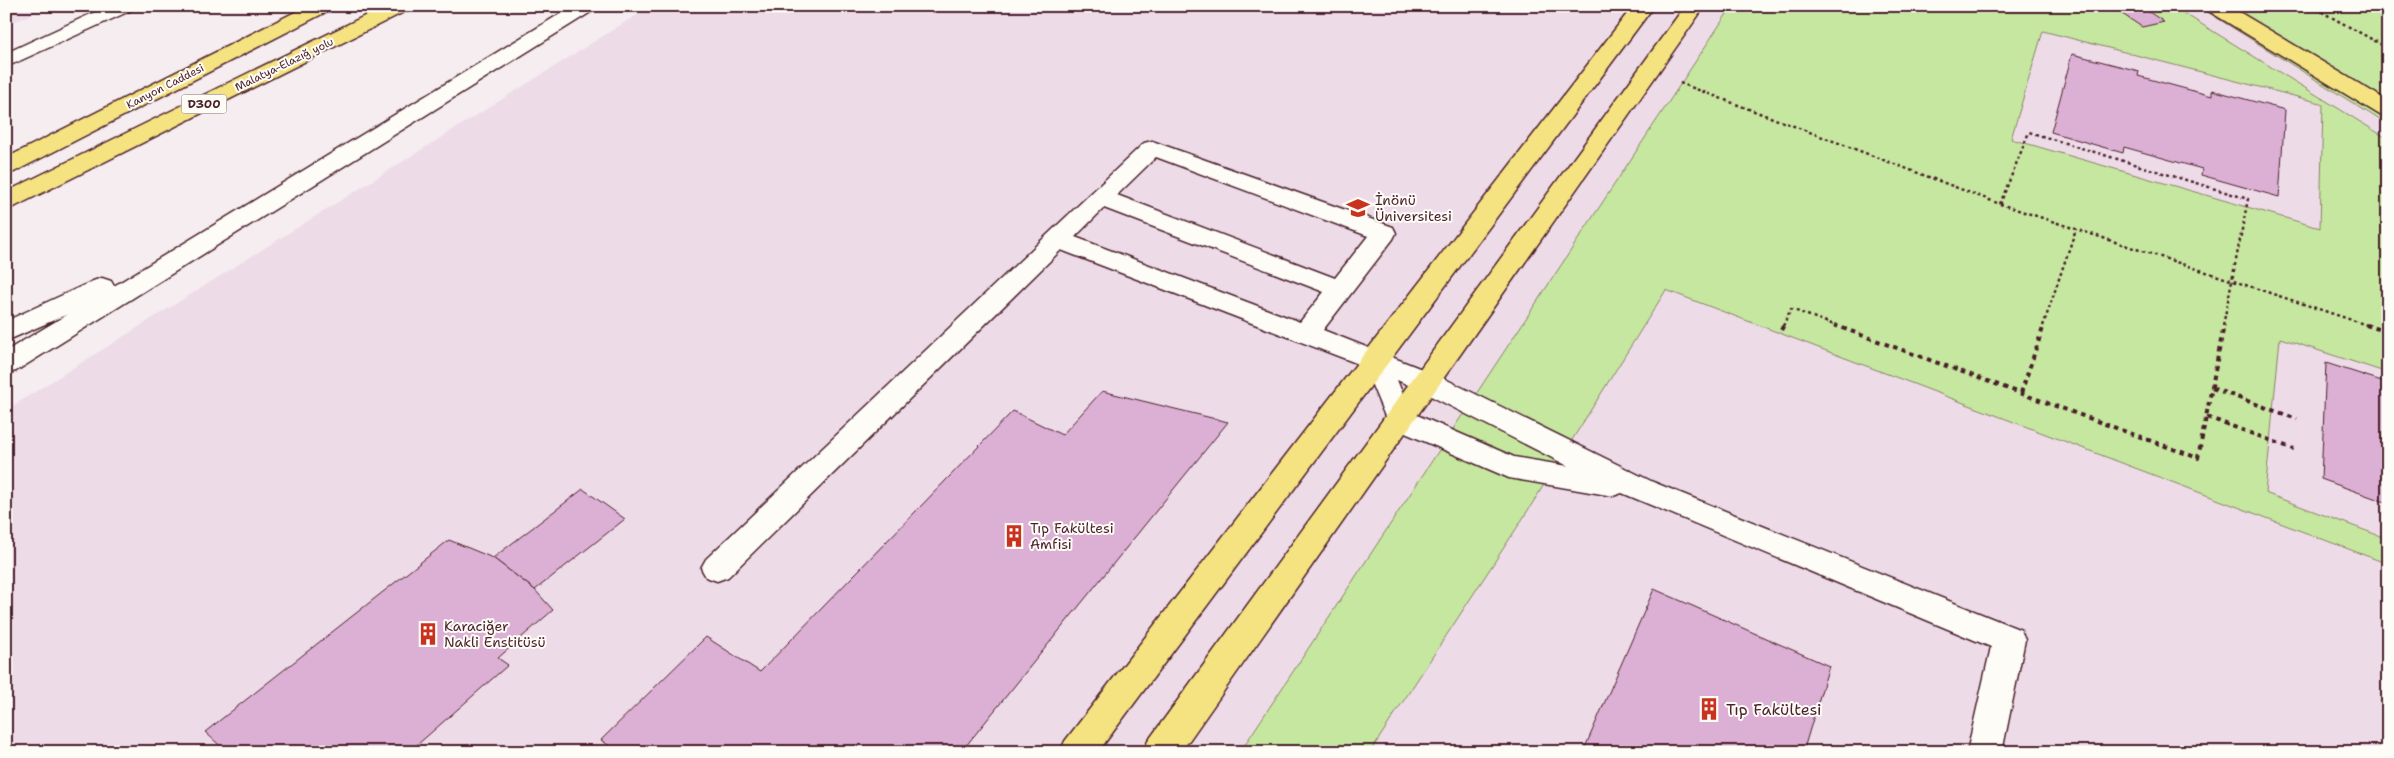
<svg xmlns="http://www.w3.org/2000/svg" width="2394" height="758" viewBox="0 0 2394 758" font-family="'Shantell Sans',sans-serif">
<rect width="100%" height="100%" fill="#f6edf0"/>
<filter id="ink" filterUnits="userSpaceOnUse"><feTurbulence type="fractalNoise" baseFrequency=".02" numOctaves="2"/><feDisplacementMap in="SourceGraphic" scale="10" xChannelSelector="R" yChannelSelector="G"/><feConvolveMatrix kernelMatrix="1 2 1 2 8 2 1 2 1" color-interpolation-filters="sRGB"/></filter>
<g filter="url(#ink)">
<g fill="#eedbe8">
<path d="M6 6H51L6 25Z"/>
<path d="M651 6H2388V752H6V410Z"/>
</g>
<g fill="#c6e7a0" stroke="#888366" fill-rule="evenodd">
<path d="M1732 6H2172L2388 139V373L2280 338 2265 493 2388 539V564L1666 290 1520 523 1370 752H1240ZM2043 31 2317 102 2323 105 2320 228 2011 139Z"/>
<path d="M2198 6H2388V125Z"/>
</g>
<g fill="#dcb0d4" stroke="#4a1f2b">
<path d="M2110 6H2140L2164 22 2142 27Z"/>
<path d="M2072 54 2139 71 2138 76 2212 96V90L2285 110 2279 197 2201 175 2202 169 2124 147 2123 153 2051 132Z"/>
<path d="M2326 363 2388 383V503L2321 479Z"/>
<path d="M1102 391 1228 422 961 752H618L601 740 706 637 760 672 1013 411 1062 435Z"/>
<path d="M583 489 625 519 535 590 493 558Z"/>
<path d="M449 540 493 558 535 590 553 610 498 658 508 665 409 752H227L205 732Z"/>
<path d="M1654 589 1829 666 1803 752H1583Z"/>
</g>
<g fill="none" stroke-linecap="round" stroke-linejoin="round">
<defs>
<g id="minor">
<path d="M108 6H135L132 10 6 67V53Z"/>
<path d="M573 6H597L594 10 16 371 6 374V351L68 314 6 341V321L93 281 102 278 111 281 114 286Z"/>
<path d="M1152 141 1393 227 1396 233 1393 239 1323 330 1437 375 1653 482 2021 630 2025 640 2002 752H1967L1991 647 1622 493 1613 496 1509 478 1389 426 1364 366 1061 250 728 577 717 581 706 577 701 568 706 559 1144 143ZM1156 157 1368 236 1335 278 1117 195ZM1104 208 1324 292 1300 322 1075 237ZM1397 380 1417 389 1568 466 1514 457 1410 412Z"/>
</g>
<g id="major">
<path d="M1633 6H1654L1098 752H1060L1065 741Z"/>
<path d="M1685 6H1705L1181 752H1143L1148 741Z"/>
<path d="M2204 6H2229L2388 101V117L2380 115 2207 10Z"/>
</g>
<g id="highway">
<path d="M307 6H333L330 10 14 172 6 174V158Z"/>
<path d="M385 6H411L408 10 14 207 6 209V192Z"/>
</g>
</defs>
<use href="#minor" stroke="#4a1f2b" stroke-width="3"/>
<use href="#major" stroke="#4a1f2b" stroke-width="3"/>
<use href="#highway" stroke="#4a1f2b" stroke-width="3"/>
<g stroke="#4a1f2b" stroke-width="2.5" stroke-dasharray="3 3" stroke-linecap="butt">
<path d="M2311 6 2388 48"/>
<path d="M1680 83 2000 204 2370 326"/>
<path d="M2000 204 2029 132 2248 199 2223 326"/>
<path d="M1783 326 1791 309 1837 326"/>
<path d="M2043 326 2076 229"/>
</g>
<g stroke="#4a1f2b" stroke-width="4" stroke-dasharray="4.5 4.5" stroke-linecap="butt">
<path d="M1834 325 2198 458 2224 325"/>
<path d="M2366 325 2388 332"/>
<path d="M1781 330 1784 325"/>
<path d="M2212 388 2297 419"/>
<path d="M2021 393 2044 325"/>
<path d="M2207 417 2294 449"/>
</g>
<use href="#minor" fill="#fdfcf7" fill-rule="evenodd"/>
<use href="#major" fill="#f5e382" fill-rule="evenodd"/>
<use href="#highway" fill="#f5e382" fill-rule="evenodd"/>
</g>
</g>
<defs>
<symbol id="university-bare" viewBox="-9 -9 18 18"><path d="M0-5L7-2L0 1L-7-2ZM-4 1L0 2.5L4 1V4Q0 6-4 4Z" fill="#c8321e" stroke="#fdfcf7" stroke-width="2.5" paint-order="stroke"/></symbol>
<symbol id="building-bare" viewBox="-9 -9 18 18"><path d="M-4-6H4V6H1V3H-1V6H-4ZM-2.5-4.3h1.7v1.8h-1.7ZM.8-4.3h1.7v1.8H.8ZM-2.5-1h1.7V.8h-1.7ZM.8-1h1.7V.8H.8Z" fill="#c8321e" stroke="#fdfcf7" stroke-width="2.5" paint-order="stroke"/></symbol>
</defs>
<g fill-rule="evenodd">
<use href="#university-bare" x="1342" y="192" width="32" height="32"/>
<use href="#building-bare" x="998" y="520" width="32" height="32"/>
<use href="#building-bare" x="412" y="618" width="32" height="32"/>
<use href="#building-bare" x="1693" y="693" width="32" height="32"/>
</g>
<g text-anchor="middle" stroke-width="4" stroke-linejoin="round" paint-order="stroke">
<g font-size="11" fill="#4a1f2b" stroke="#fdfcf7">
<text transform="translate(284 64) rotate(-26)" y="4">Malatya-Elazığ yolu</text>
<text transform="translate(165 86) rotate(-27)" y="4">Kanyon Caddesi</text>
</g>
<rect fill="#fdfcf7" stroke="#806168" stroke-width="1" x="181.5" y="94.5" width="45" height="19" rx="4"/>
<g font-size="12" font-weight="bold" fill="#4a1f2b">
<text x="204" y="108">D300</text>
</g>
<g font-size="14" fill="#4a1f2b" stroke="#fdfcf7" text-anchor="start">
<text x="1375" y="205">İnönü<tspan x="1375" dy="16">Üniversitesi</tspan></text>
<text x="1030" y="533">Tıp Fakültesi<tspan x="1030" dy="16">Amfisi</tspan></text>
<text x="444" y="631">Karaciğer<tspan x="444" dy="16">Nakli Enstitüsü</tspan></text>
</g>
<g font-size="16" fill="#4a1f2b" stroke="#fdfcf7" text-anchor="start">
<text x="1726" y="715">Tıp Fakültesi</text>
</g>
</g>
<rect width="2394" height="758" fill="none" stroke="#fdfcf7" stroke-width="25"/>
<rect x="12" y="12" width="2369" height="733" fill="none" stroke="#4a1f2b" stroke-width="2" filter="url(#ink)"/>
</svg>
